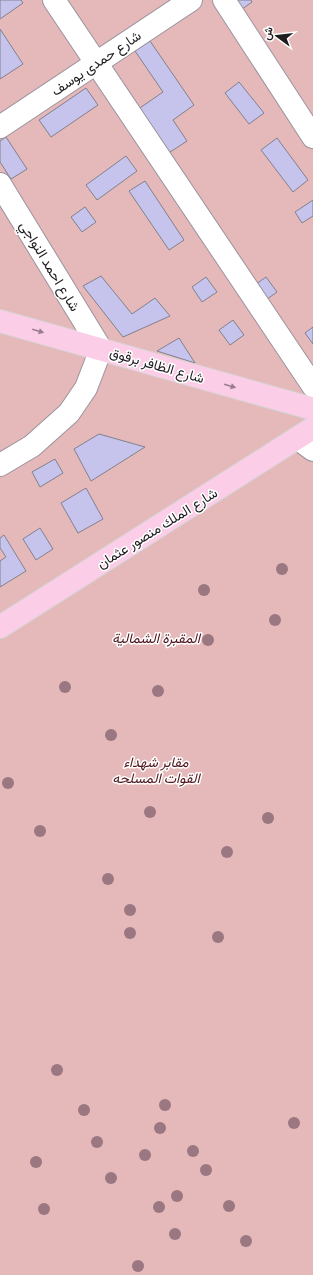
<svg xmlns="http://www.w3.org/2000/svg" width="313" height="1275" viewBox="0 0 313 1275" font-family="'Zilla Slab',Vazirmatn,serif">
<rect width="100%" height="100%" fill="#f8effb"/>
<rect fill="#e5b8b9" x="0" y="0" width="313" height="1275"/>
<g fill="#c6c4ed" stroke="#81818d">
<path d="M0 0H21L23 3 0 19Z"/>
<path d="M230 0H251L252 2 238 12Z"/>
<path d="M0 29 23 64 0 79Z"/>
<path d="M150 41 194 105 173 120 187 141 164 156 134 112 163 92 135 51Z"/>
<path d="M239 82 264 113 249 124 225 93Z"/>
<path d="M86 88 98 105 51 137 39 120Z"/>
<path d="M6 137 27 169 11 179 0 162V141Z"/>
<path d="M277 138 308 180 293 192 261 150Z"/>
<path d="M126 156 137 171 97 200 86 185Z"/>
<path d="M145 181 184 240 169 250 129 191Z"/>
<path d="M313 200V216L302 223 295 212Z"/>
<path d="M85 207 96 222 82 232 71 217Z"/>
<path d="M101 276 132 314 155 298 170 316 123 337 83 286Z"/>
<path d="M206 277 217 292 202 302 192 287Z"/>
<path d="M266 277 277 292 263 302 252 287Z"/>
<path d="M233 320 244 335 230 345 219 330Z"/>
<path d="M313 327V344L305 333Z"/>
<path d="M179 338 195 363 157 351Z"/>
<path d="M99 434 145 447 91 481 74 449Z"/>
<path d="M55 459 63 473 40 487 32 472Z"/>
<path d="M86 488 103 519 78 533 61 503Z"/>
<path d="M40 528 53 549 36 560 23 539Z"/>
<path d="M4 535 26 571 0 587V561L6 557 0 548V538Z"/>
</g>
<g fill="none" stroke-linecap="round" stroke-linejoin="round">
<defs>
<g id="minor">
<path d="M54 0 313 386"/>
<path d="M224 0 313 137"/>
<path d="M0 127 191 0"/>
<path d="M0 184 101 349 86 388 69 413 32 446 0 465"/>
<path d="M298 439 313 450"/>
</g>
<g id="major">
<path d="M0 321 313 409"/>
<path d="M0 627 313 428"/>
</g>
</defs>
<use href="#minor" stroke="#9b939e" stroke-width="24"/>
<use href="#major" stroke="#d2d2d2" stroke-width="24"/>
<use href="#minor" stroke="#fff" stroke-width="22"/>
<use href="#major" stroke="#fccde6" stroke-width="22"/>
</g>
<g fill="#9b7781">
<circle cx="282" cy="569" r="6"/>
<circle cx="204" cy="590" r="6"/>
<circle cx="275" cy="620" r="6"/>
<circle cx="208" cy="640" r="6"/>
<circle cx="65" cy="687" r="6"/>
<circle cx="158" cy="691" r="6"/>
<circle cx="111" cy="735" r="6"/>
<circle cx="8" cy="783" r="6"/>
<circle cx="150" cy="812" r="6"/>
<circle cx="268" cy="818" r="6"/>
<circle cx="40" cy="831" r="6"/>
<circle cx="227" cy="852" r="6"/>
<circle cx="108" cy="879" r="6"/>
<circle cx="130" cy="910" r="6"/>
<circle cx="130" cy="933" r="6"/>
<circle cx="218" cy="937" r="6"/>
<circle cx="57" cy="1070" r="6"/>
<circle cx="165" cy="1105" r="6"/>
<circle cx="84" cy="1110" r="6"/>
<circle cx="294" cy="1123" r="6"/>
<circle cx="160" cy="1128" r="6"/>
<circle cx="97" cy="1142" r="6"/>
<circle cx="193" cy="1151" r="6"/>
<circle cx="145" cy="1155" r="6"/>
<circle cx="36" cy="1162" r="6"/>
<circle cx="206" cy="1170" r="6"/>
<circle cx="111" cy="1178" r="6"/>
<circle cx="177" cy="1196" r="6"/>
<circle cx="229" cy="1206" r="6"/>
<circle cx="159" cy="1207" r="6"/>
<circle cx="44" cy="1209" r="6"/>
<circle cx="175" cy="1234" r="6"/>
<circle cx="246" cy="1241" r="6"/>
<circle cx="138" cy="1266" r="6"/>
</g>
<defs><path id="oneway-solid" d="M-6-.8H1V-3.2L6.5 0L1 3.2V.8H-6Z"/></defs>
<g fill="#997d8d">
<use href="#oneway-solid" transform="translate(38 331) rotate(16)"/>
<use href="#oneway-solid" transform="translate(230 386) rotate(16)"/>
</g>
<g text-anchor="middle" stroke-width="3" stroke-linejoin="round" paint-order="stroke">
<g font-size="14" fill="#1f1c20" stroke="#fff">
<text transform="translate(96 63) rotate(-34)" y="5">شارع حمدى يوسف</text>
<text transform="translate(50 266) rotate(59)" y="5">شارع احمد النواجي</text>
<text transform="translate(157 365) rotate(16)" y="5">شارع الظافر برقوق</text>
<text transform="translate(157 528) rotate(-32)" y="5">شارع الملك منصور عثمان</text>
</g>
<g font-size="14" font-style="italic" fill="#4f151d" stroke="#fff">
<text x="156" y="643">المقبرة الشمالية</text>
<text x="156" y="767">مقابر شهداء<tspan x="156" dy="16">القوات المسلحه</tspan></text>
</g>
</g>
<g transform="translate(277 36) rotate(285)" stroke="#ffffff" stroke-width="3" paint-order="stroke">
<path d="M0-3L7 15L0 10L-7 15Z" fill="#1f1c20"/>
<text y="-6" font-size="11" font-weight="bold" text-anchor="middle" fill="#1f1c20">ش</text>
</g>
</svg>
